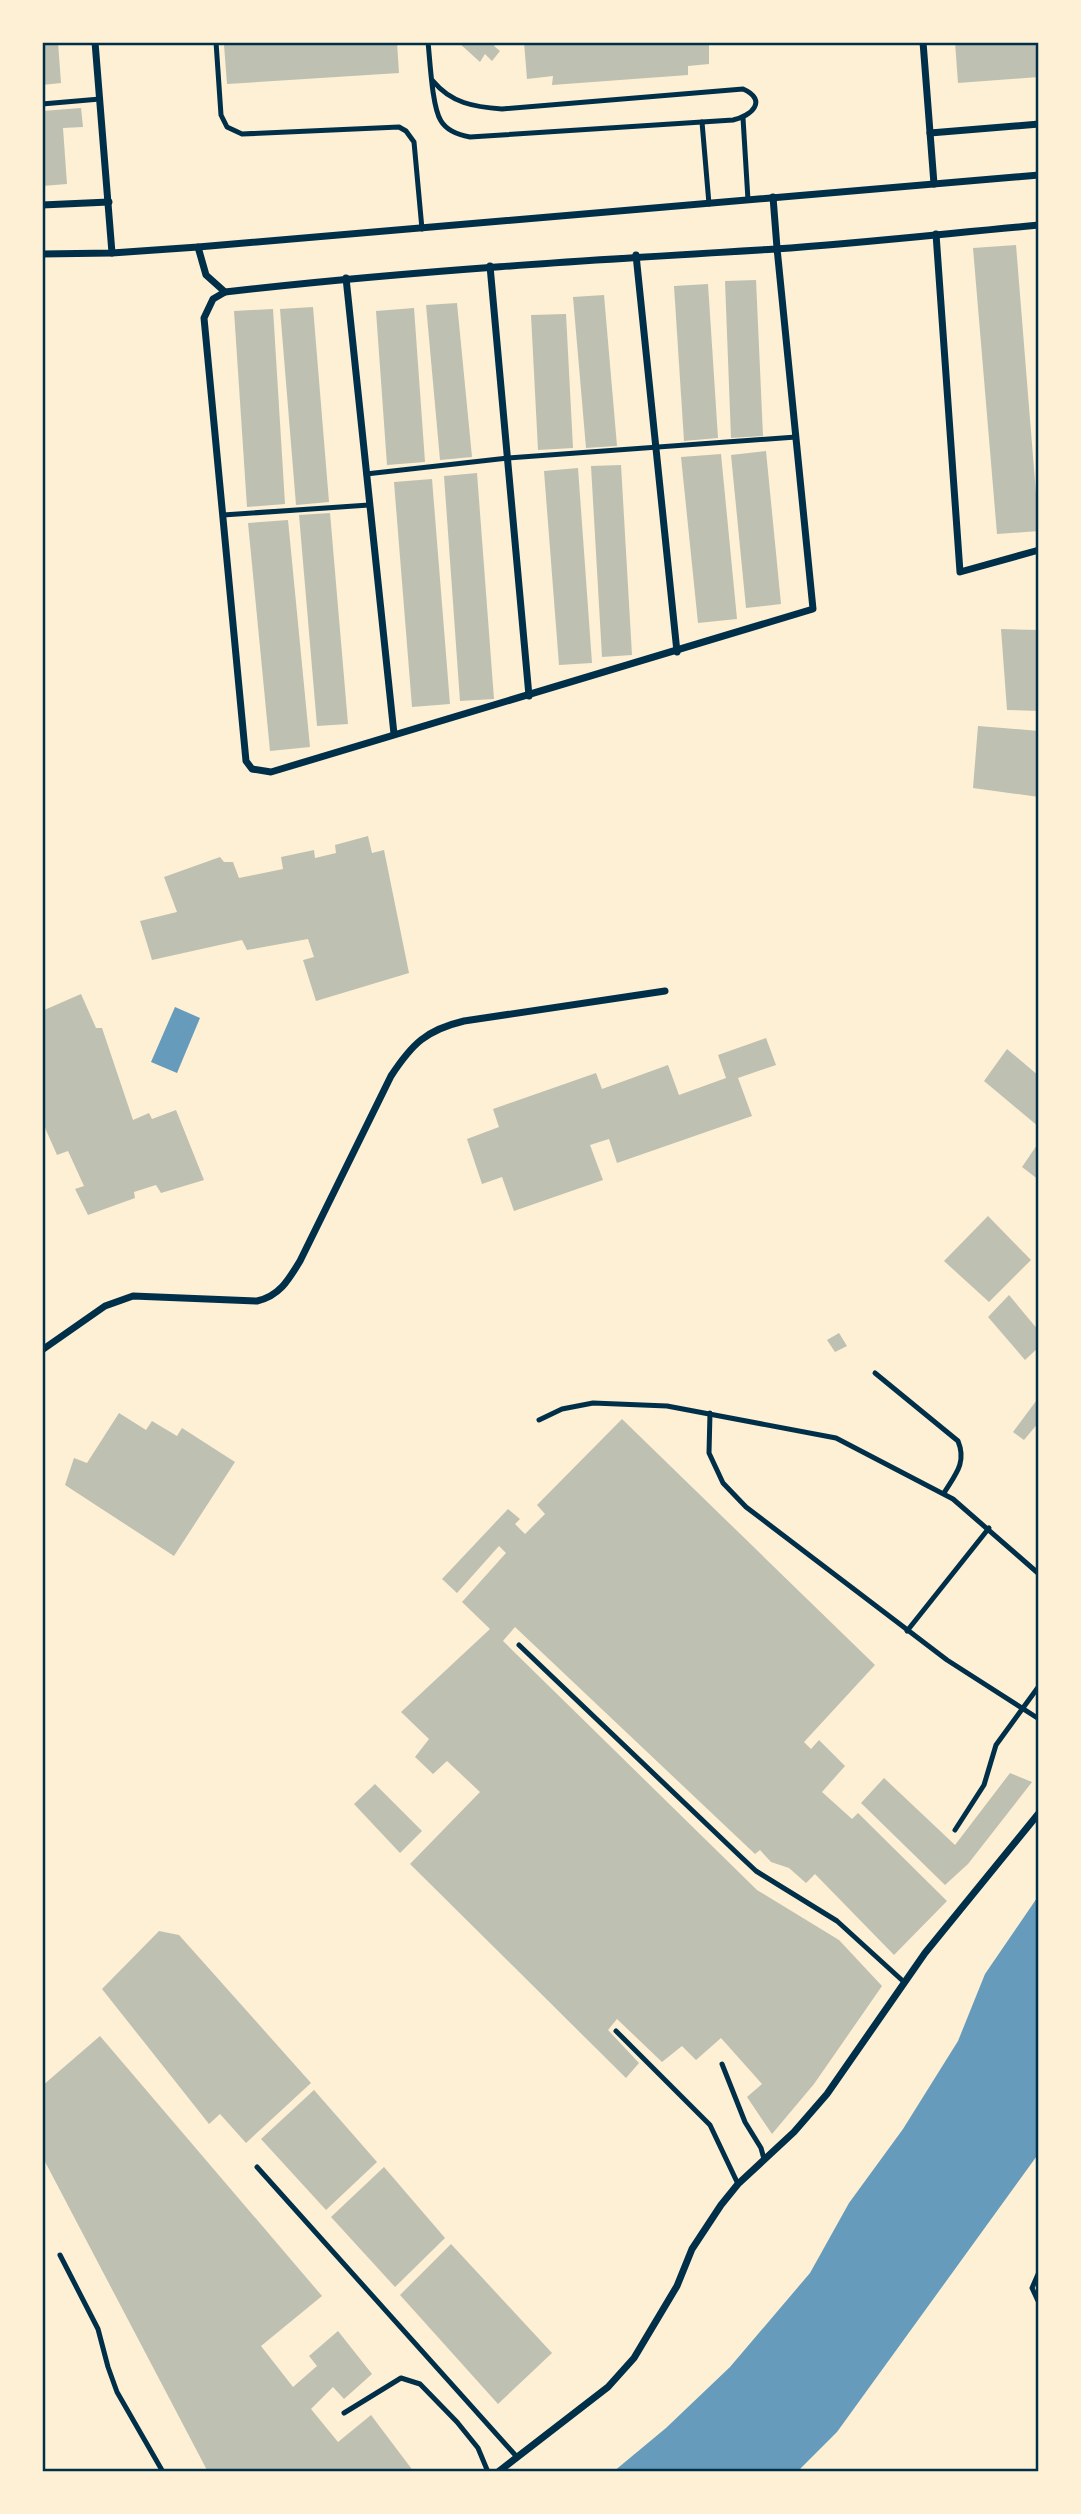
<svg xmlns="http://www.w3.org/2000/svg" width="1081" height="2514" viewBox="0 0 1081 2514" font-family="Helvetica,sans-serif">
<rect width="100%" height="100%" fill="#fdf0d5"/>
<g fill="#669bbc">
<path d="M175 1007 200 1018 177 1073 151 1062Z"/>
<path d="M1039 1895V2153L837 2432 797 2472H613L666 2428 730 2367 810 2273 849 2203 903 2129 958 2041 985 1974Z"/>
</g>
<g fill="#bec0b2">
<path d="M42 42H58L61 83 42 85Z"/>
<path d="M242 42H397L399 73 227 84 224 45 242 44Z"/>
<path d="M458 42H498L494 46 500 51 492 61 485 54 480 62Z"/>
<path d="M524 42H709V64L688 66V75L552 85 553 76 527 79Z"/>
<path d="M955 42H1039V77L958 83Z"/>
<path d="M81 108 83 127 63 128 67 184 42 186V111Z"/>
<path d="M1016 245 1039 531 997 534 973 248Z"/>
<path d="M756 280 763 436 731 438 725 281Z"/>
<path d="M708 284 718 438 684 441 674 286Z"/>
<path d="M604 295 617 446 586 448 573 297Z"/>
<path d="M457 303 472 457 440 460 426 305Z"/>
<path d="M313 307 329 502 296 505 280 309Z"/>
<path d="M414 308 425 462 387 465 376 311Z"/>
<path d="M273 309 285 504 247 507 234 311Z"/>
<path d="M566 314 573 448 538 450 531 315Z"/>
<path d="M766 451 781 604 746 608 731 455Z"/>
<path d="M721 454 737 619 698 623 681 457Z"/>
<path d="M621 465 632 655 602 657 591 466Z"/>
<path d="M578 468 592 663 559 665 544 471Z"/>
<path d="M477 473 494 699 460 701 444 476Z"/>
<path d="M432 479 450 704 412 707 394 482Z"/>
<path d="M330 513 348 724 317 726 299 515Z"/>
<path d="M288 520 310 747 270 751 248 523Z"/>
<path d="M1001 629 1039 630V711L1007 710Z"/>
<path d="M978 726 1039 731V797L973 788Z"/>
<path d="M368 836 372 853 384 850 409 973 316 1001 303 960 314 957 308 939 247 950 242 940 152 960 140 921 177 912 164 877 220 857 224 862H233L239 878 283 869 281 857 314 850 315 858 336 853 335 845Z"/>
<path d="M81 994 96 1028H102L133 1120 149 1113 152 1119 176 1110 204 1180 161 1193 156 1185 134 1192 135 1198 88 1215 75 1189 84 1186 68 1151 57 1155 42 1121V1011Z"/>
<path d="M766 1038 776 1065 738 1078 752 1116 617 1163 609 1139 590 1145 603 1180 514 1211 502 1177 482 1184 467 1139 499 1127 493 1109 596 1073 602 1089 668 1065 679 1095 726 1078 718 1055Z"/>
<path d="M1007 1049 1039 1076V1127L984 1081Z"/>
<path d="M1039 1142V1180L1022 1167Z"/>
<path d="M988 1216 1031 1260 989 1302 944 1261Z"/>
<path d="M1009 1295 1039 1331V1347L1025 1360 988 1317Z"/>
<path d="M839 1333 847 1346 835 1352 827 1340Z"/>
<path d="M1039 1397V1422L1024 1440 1013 1432Z"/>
<path d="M119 1413 146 1430 152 1421 177 1436 182 1428 235 1462 174 1556 65 1485 74 1458 87 1463Z"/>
<path d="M622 1419 875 1665 804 1742 811 1749 819 1740 845 1766 822 1792 852 1819 858 1813 947 1901 894 1955 815 1874 806 1883 789 1868 771 1862 760 1850 755 1854 515 1627 503 1641 757 1890 839 1940 882 1986 814 2084 772 2134 747 2097 762 2084 721 2038 696 2060 682 2046 662 2062 617 2019 608 2030 639 2063 626 2078 410 1864 480 1792 447 1761 433 1774 415 1757 429 1739 401 1712 490 1629 462 1602 506 1553 499 1546 457 1593 442 1579 508 1509 520 1519 515 1524 525 1534 545 1514 537 1505Z"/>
<path d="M1010 1773 1032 1782 968 1864 945 1885 861 1803 884 1778 955 1845Z"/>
<path d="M375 1784 422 1831 400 1853 354 1804Z"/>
<path d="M159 1931 179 1935 311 2083 246 2143 220 2114 209 2124 102 1989Z"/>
<path d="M100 2036 322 2296 261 2346 293 2387 317 2366 309 2356 338 2331 372 2374 344 2399 333 2387 311 2409 338 2442 371 2415 414 2472H208L42 2156V2086Z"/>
<path d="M314 2090 377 2162 326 2210 261 2139Z"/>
<path d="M384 2167 445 2238 395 2287 331 2217Z"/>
<path d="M451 2244 552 2353 498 2404 400 2295Z"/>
</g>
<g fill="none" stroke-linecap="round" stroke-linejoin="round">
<g stroke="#003049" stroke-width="5">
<path d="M216 42 221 115 227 127 242 134 399 127 406 131 414 142 422 229"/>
<path d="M428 42C430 60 432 107 441 121 447 131 459 135 470 137L733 120C752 116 768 100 743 89L502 109C474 107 451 103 433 81"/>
<path d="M42 104 100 99"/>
<path d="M743 118 748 200"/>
<path d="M702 122 709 204"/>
<path d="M366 474 508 458 796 437"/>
<path d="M223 515 369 505"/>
<path d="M875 1373 958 1441C967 1463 955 1475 944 1493"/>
<path d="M710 1413 709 1453 723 1483 746 1507 947 1660 1039 1719"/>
<path d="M539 1420 562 1409 593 1403 667 1406 836 1438 953 1499 1039 1574"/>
<path d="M907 1631 989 1528"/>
<path d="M519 1645 740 1856 756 1871 837 1921 904 1982"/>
<path d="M955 1830 984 1785 996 1745 1039 1686"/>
<path d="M616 2031 710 2125 738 2184"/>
<path d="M722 2064 745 2122 761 2148 764 2159"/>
<path d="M257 2167 517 2457"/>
<path d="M60 2255 98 2329 108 2367 117 2392 163 2472"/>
<path d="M1039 2272 1032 2288 1039 2303"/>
<path d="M344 2413 401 2378 420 2384 457 2422 478 2448 488 2472"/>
</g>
<g stroke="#003049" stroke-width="7">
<path d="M95 42 112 253"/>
<path d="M923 42 934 184"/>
<path d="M930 133 1039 124"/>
<path d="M773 197 777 248 813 609 271 772 252 769 246 761 204 318 213 299 225 292C408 271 591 260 775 249 863 243 951 233 1039 225"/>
<path d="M42 205 109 202"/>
<path d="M936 234 960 572 1039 550"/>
<path d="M198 247 206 275 225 292"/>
<path d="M42 254 112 253 198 247 1039 175"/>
<path d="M636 255 677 652"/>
<path d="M490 266 529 696"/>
<path d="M346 278 394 734"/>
<path d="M42 1350 105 1306 133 1296 257 1301C279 1296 288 1281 300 1261L391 1076C412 1044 426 1030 464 1021L665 991"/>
<path d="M498 2472 608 2387 634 2358 677 2286 692 2249 721 2205 738 2184 794 2132 827 2094 925 1953 1039 1813"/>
</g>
</g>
<rect width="1081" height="2514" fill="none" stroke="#fdf0d5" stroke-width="88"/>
<rect x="44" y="44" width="993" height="2426" fill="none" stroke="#003049" stroke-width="2.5"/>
</svg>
